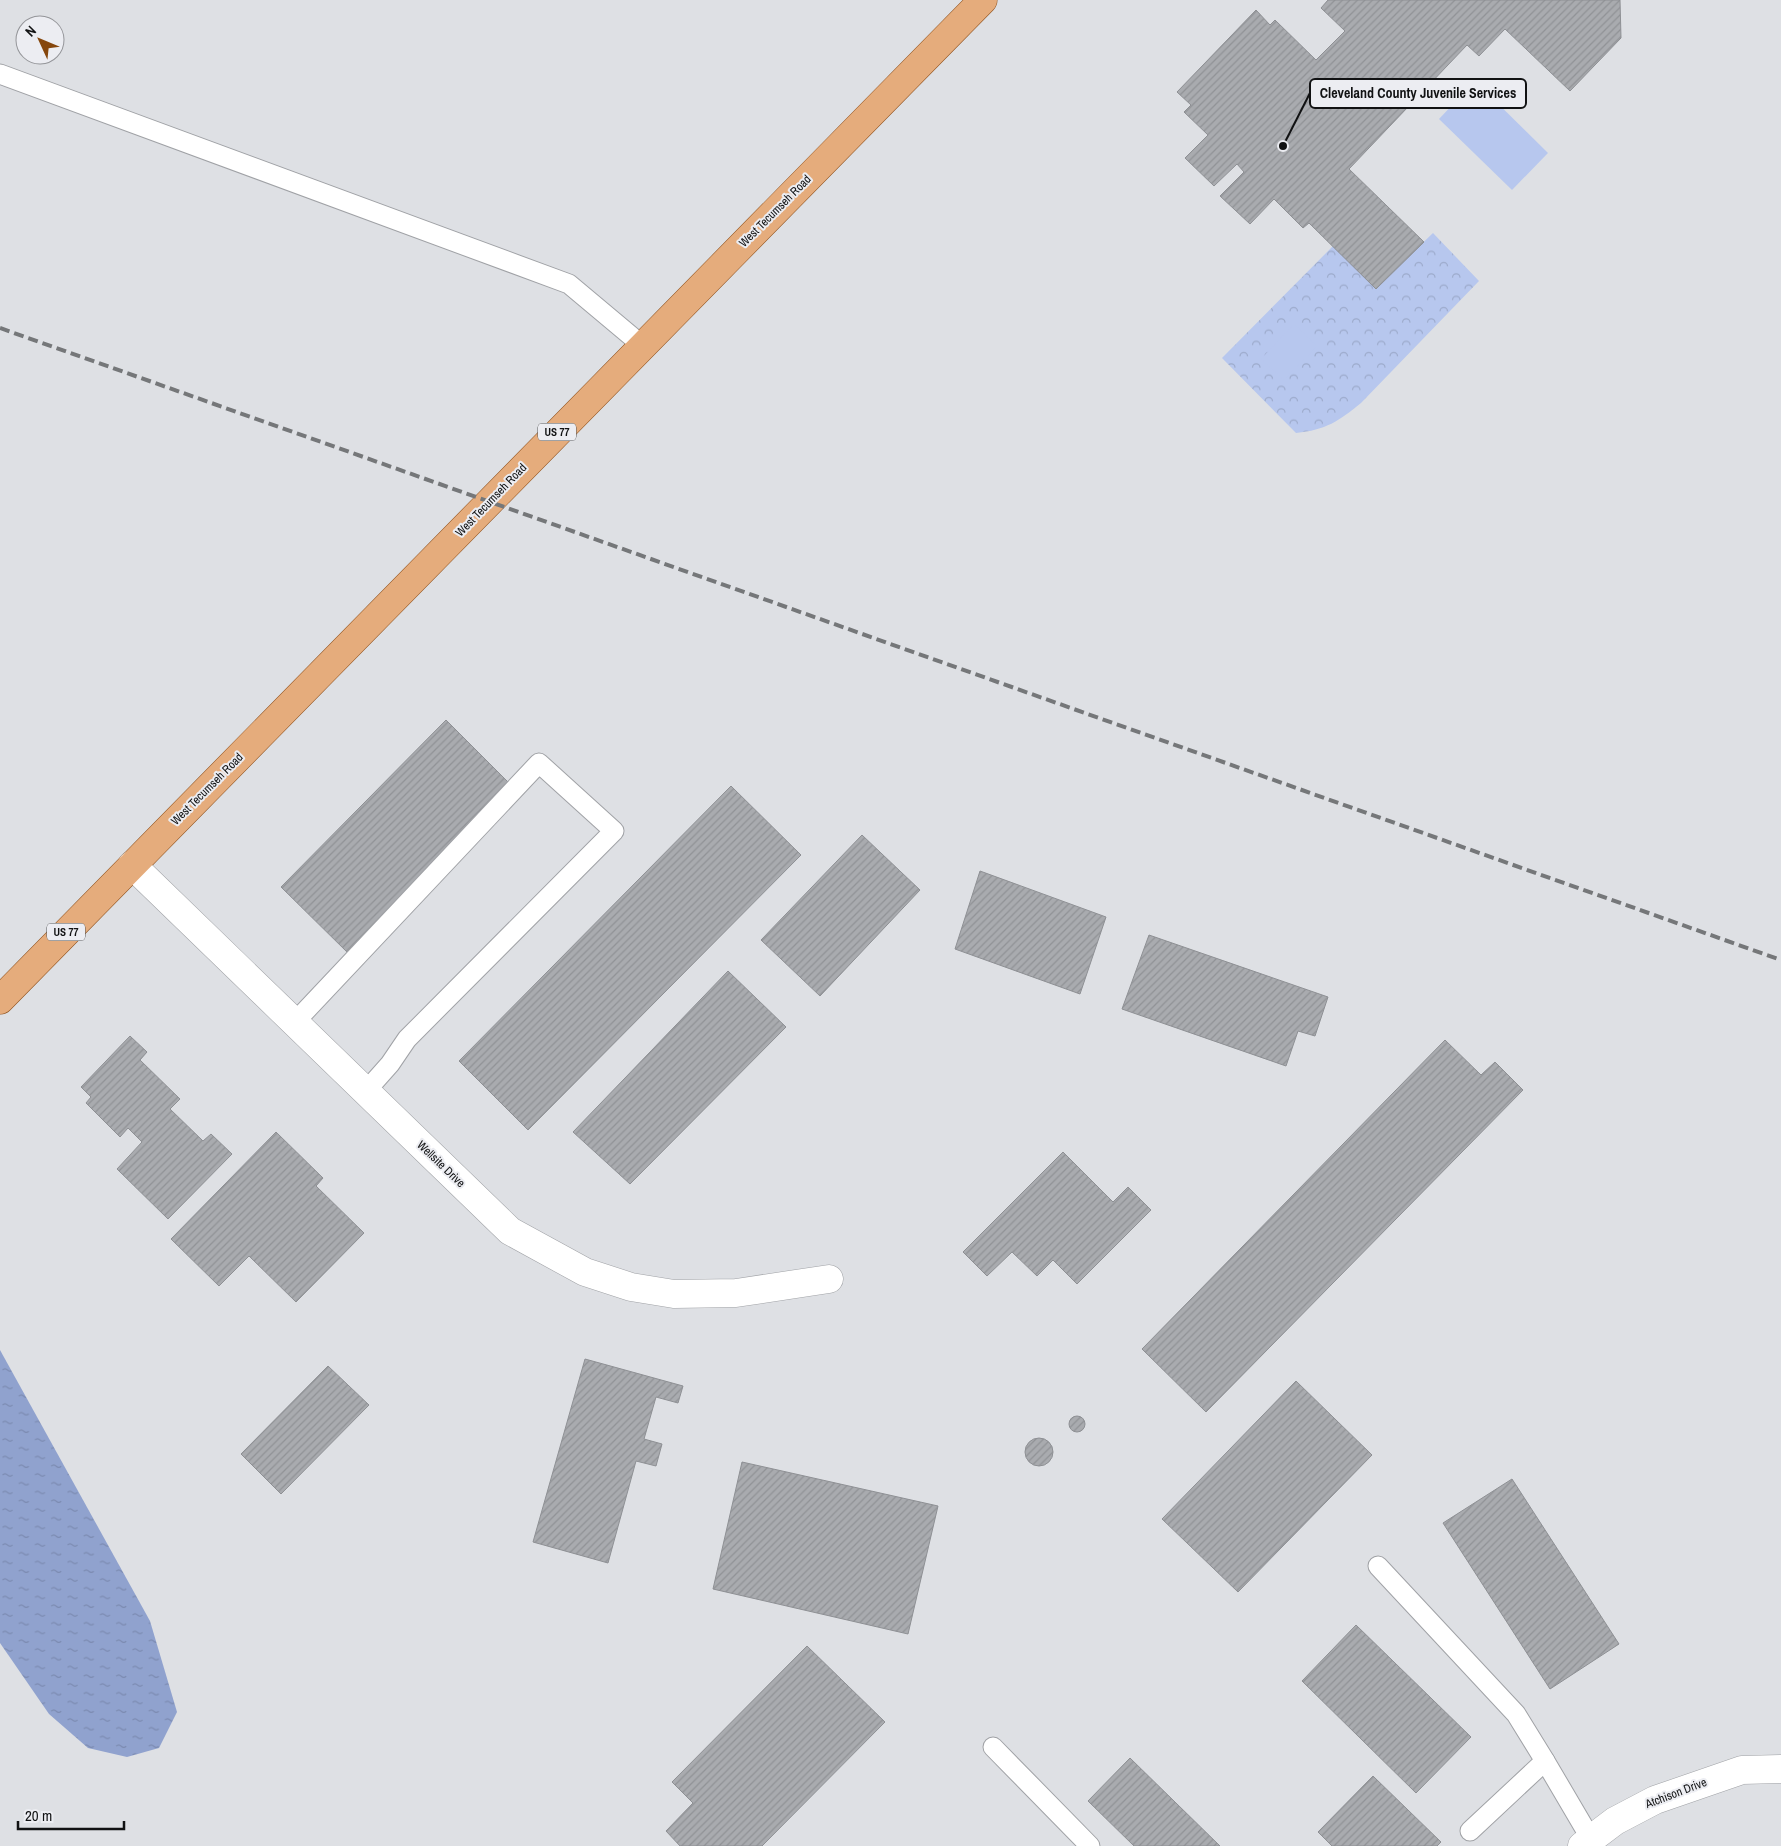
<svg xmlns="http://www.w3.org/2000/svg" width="1781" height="1846" viewBox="0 0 1781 1846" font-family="'Archivo Narrow',sans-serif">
<defs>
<pattern id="park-crowns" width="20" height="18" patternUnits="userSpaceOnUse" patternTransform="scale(1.25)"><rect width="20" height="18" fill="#b7c7ee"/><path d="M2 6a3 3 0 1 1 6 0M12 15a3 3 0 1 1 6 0" fill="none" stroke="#9caacb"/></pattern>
<pattern id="water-ripples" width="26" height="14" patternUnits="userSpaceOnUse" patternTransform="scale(1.25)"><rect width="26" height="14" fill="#90a2ce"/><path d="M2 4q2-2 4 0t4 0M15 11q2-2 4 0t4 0" fill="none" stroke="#7b8ab0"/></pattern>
<pattern id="building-hatch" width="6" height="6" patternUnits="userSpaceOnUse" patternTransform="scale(1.25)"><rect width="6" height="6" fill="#a9abaf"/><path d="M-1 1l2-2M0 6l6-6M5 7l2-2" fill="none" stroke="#909296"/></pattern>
</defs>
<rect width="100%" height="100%" fill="#dee0e4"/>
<path fill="url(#park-crowns)" d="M1433 233 1479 281 1361 403C1339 421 1326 430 1296 433L1222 358 1333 246 1376 288Z"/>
<g fill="#b7c7ee">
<path d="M1475 81 1548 153 1512 190 1439 119Z"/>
<path d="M1294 324 1317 346 1284 380 1261 359Z"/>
</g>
<path fill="url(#water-ripples)" d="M0 1350 150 1621 177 1712 159 1748 127 1757 88 1748 49 1714 0 1643Z"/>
<g fill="url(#building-hatch)" stroke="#8e9094">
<path d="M1328 0H1620L1621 38 1570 91 1505 29 1479 56 1467 45 1349 169 1424 242 1376 289 1309 223 1303 228 1274 199 1250 224 1220 196 1244 172 1237 164 1214 186 1185 158 1208 135 1184 112 1191 105 1177 92 1256 10 1270 25 1275 20 1316 60 1345 31 1321 8Z"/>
<path d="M446 720 514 788 349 954 281 887Z"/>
<path d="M731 786 801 855 528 1130 459 1061Z"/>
<path d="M862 835 920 890 820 996 761 940Z"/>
<path d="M980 871 1106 917 1080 994 955 949Z"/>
<path d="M1149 935 1328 997 1315 1036 1298 1031 1286 1066 1122 1009Z"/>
<path d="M728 971 786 1027 630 1184 573 1132Z"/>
<path d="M130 1036 147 1052 140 1060 180 1099 170 1109 203 1141 211 1134 232 1154 168 1219 117 1169 142 1142 128 1128 120 1137 86 1103 91 1097 81 1087Z"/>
<path d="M1445 1040 1481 1075 1495 1062 1523 1090 1206 1412 1142 1349Z"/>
<path d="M276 1132 323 1178 316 1186 364 1233 296 1302 249 1256 219 1286 171 1239Z"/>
<path d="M1063 1152 1113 1202 1128 1187 1151 1210 1077 1284 1053 1260 1037 1276 1012 1252 987 1276 963 1252Z"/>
<path d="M585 1359 683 1386 678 1403 656 1397 644 1439 662 1444 656 1466 636 1461 608 1563 533 1542Z"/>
<path d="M328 1366 369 1405 281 1494 241 1454Z"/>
<path d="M1296 1381 1372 1455 1238 1592 1162 1519Z"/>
<circle cx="1077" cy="1424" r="8"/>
<circle cx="1039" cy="1452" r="14"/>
<path d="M742 1462 938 1506 908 1634 713 1589Z"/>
<path d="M1512 1479 1619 1644 1550 1689 1443 1523Z"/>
<path d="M1356 1625 1471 1737 1416 1793 1302 1681Z"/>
<path d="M807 1646 885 1722 762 1846H680L666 1831 693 1803 672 1782Z"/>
<path d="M1130 1758 1220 1846H1134L1088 1801Z"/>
<path d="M1373 1776 1441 1842 1437 1846H1332L1318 1832Z"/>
</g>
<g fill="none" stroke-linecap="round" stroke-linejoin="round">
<defs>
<g id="lane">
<path d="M0 74 569 284 643 346"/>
<path d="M295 1022 539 763 614 831 407 1039 390 1064 366 1091"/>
<path d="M1378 1566 1516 1714 1545 1761 1470 1831"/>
<path d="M993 1747 1090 1846"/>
<path d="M1545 1761 1595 1846"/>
</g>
<g id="street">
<path d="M132 865 510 1231 585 1272 631 1287 674 1294 736 1293 829 1279"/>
<path d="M1582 1846 1615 1821 1655 1800 1742 1770 1781 1769"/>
</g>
<path id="primary" d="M0 1000 983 0"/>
</defs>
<use href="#lane" stroke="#a0a2a6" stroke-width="21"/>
<use href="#street" stroke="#a0a2a6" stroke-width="29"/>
<use href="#primary" stroke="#90521e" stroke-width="29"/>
<use href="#lane" stroke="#fff" stroke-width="19"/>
<use href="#street" stroke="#fff" stroke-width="28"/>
<use href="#primary" stroke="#e5ac7c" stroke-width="28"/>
<path stroke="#757779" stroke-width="4" stroke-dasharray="10 5" stroke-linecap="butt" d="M0 328 1781 960"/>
</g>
<g text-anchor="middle" stroke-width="4" stroke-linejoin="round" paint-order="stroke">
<g fill="#ecedf2" stroke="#535456" stroke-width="1">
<rect x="538" y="423.5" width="38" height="17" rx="4"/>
<rect x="47" y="923.5" width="38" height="17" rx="4"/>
</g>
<g font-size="11" font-weight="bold" fill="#111213">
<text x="557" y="436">US 77</text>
<text x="66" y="936">US 77</text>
</g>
<g font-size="12" fill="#111213" stroke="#ecedf2">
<text transform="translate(775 211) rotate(-45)" y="4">West Tecumseh Road</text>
<text transform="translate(491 500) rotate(-46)" y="4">West Tecumseh Road</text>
<text transform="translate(207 789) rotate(-45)" y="4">West Tecumseh Road</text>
<text transform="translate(441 1164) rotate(44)" y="4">Wellsite Drive</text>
<text transform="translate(1676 1793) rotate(-21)" y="4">Atchison Drive</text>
</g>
</g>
<path fill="none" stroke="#111213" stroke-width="2" d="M1283 146L1310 93"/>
<circle fill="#111213" stroke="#ecedf2" stroke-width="2" cx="1283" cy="146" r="5"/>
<rect fill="#ecedf2" stroke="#111213" stroke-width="2" x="1310" y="79" width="216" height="29" rx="5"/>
<g font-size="14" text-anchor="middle" font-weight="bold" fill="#111213">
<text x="1418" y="98">Cleveland County Juvenile Services</text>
</g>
<g transform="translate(40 40) rotate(314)"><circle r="24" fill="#ecedf2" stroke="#949599"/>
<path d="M0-4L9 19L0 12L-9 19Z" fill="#85460c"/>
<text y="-8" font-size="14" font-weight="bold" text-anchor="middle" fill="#111213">N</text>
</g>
<path d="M18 1821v8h106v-8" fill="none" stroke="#111213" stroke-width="2.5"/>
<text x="25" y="1821" font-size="15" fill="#111213" stroke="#ecedf2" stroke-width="4" paint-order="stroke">20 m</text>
</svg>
